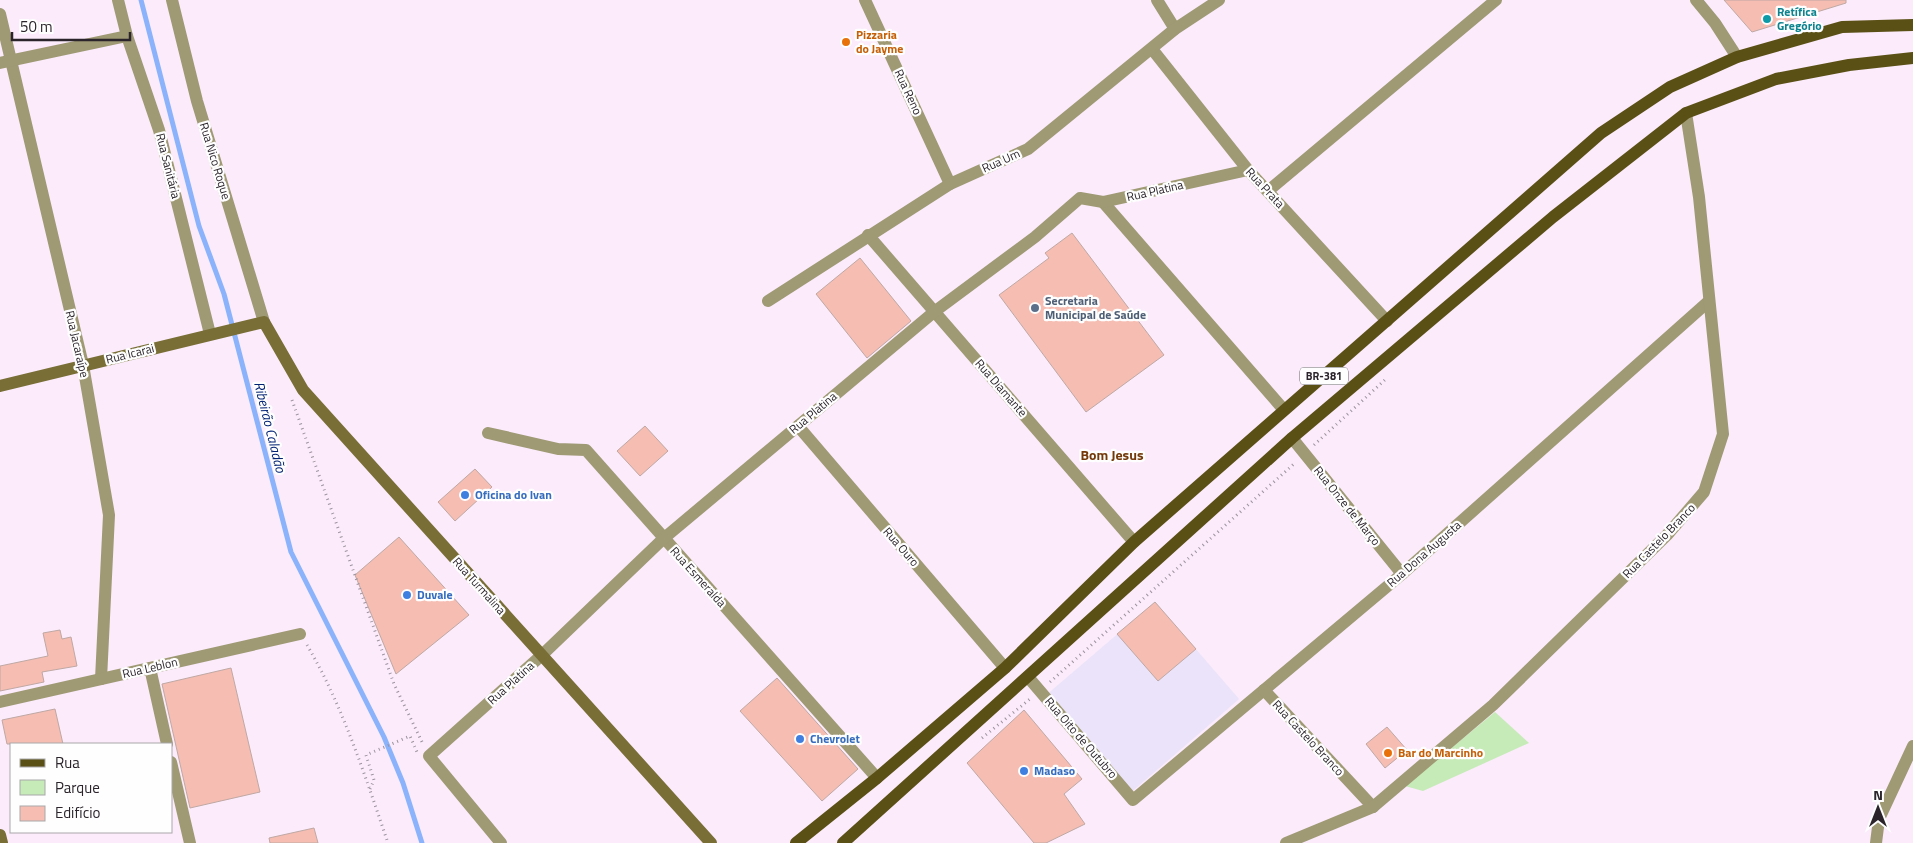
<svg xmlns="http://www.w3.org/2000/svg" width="1913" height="843" viewBox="0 0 1913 843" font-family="'Titillium Web',sans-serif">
<rect width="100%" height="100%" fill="#fbebfb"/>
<path fill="#eae3f9" d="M1155 602 1239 699 1129 794 1044 697Z"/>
<path fill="#c6ebb8" d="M1495 712 1529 743 1423 791 1405 786Z"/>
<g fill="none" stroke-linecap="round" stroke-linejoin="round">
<path stroke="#8bb3fc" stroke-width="5" d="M141 0 199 226 224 294 291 552 384 737 403 783 422 843"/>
</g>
<g fill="#f6bdb2" stroke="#bfa8a4">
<path d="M1724 0H1846V3L1752 32Z"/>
<path d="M1072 233 1164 355 1086 412 999 295 1049 258 1045 253Z"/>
<path d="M860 258 911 321 867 358 816 294Z"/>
<path d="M645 426 668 451 640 476 617 451Z"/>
<path d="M475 469 492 487 455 521 438 502Z"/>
<path d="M399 537 469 615 396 674 355 575Z"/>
<path d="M1155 602 1196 649 1158 681 1117 634Z"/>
<path d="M60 630 62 639 71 637 77 666 42 672 44 682 0 691V666L48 656 43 633Z"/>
<path d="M231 668 260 792 190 808 162 684Z"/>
<path d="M777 678 858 769 822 801 740 711Z"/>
<path d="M55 709 63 744H7L2 720Z"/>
<path d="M1024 710 1082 779 1064 794 1085 824 1046 843H1034L967 763Z"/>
<path d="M1387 727 1407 750 1385 768 1366 744Z"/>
<path d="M314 828 318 843H270L269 838Z"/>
</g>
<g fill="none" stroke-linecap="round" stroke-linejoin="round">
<g stroke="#9e939e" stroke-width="3" stroke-dasharray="1 4" stroke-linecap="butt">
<path d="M292 400 394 684 423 744"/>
<path d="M1314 445 1387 378"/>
<path d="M307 645C343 706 365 776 388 843"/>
<path d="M1050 682 1295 463"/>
<path d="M982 738 1030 699"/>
<path d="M370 789 374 780 366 755 410 736 417 752"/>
</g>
<g stroke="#9f9974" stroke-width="12">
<path d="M118 0 127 36 159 130 210 334"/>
<path d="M172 0 197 101 264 322"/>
<path d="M865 0 950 184"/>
<path d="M1157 0 1175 29"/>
<path d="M1696 0 1715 23 1737 57"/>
<path d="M0 14 83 365 109 515 101 679"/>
<path d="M1152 49 1248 170 1387 321"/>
<path d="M0 63 127 36"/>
<path d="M1268 191 1496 0"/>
<path d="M1103 202 1284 410"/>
<path d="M868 235 1134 542"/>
<path d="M768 301 950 184 1028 149 1175 29 1219 0"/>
<path d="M798 426 1005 668"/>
<path d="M488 433 558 449 586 450 877 778"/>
<path d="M1292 438 1402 574"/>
<path d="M150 668 167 744"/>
<path d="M1028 677 1133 800 1402 574 1709 301"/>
<path d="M1264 690 1373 807"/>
<path d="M0 702 300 634"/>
<path d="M171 762 190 843"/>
<path d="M501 843 429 756 542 655 663 539 934 312 1035 237 1080 198 1103 202 1248 170"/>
<path d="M1286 843 1373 807 1493 705 1667 535 1704 492 1723 434 1699 197 1686 113"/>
<path d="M1876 843 1879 819 1913 746"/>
</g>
<g stroke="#786e36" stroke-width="12">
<path d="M0 386 264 322 303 390 711 843"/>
<path d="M0 835 2 843"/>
</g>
<g stroke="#5a5015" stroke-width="12">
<path d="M796 843 877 778 1005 668 1134 542 1601 133 1670 87 1737 57 1842 27 1913 25"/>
<path d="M843 843 1292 438 1553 217 1686 113 1776 79 1849 65 1913 58"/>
</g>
</g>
<circle fill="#0f9aa8" stroke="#fefefe" stroke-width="2" cx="1767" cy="19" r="5"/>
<g fill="#e8710a" stroke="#fefefe" stroke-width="2">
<circle cx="846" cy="42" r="5"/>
<circle cx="1388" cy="753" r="5"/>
</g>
<circle fill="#5c6f8a" stroke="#fefefe" stroke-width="2" cx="1035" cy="308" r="5"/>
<g fill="#3f7fe0" stroke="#fefefe" stroke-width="2">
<circle cx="465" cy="495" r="5"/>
<circle cx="407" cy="595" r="5"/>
<circle cx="800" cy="739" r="5"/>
<circle cx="1024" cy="771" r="5"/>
</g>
<g text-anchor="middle" stroke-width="4.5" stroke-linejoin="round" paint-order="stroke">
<rect fill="#fefefe" stroke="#6a666a" stroke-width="1" x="1300" y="367.5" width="48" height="17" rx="4"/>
<g font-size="11" font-weight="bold" fill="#2b252b">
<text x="1324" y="380">BR-381</text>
</g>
<g font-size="12" font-weight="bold" fill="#0d838f" stroke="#fefefe" text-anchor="start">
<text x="1777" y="16">Retífica<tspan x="1777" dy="14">Gregório</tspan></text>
</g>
<g font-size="12" font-weight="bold" fill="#c56008" stroke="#fefefe" text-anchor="start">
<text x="856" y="39">Pizzaria<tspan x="856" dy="14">do Jayme</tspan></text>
<text x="1398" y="757">Bar do Marcinho</text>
</g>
<g font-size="12" fill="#2b252b" stroke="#fefefe">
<text transform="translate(908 92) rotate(65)" y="4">Rua Reno</text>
<text transform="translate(215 161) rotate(73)" y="4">Rua Nico Roque</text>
<text transform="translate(1001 161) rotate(-24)" y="4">Rua Um</text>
<text transform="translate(168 166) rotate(76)" y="4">Rua Sanitária</text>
<text transform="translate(1265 188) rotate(47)" y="4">Rua Prata</text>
<text transform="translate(1155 191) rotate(-13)" y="4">Rua Platina</text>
<text transform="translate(77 344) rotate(77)" y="4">Rua Jacaraípe</text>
<text transform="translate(130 354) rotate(-14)" y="4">Rua Icarai</text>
<text transform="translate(1001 388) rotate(49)" y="4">Rua Diamante</text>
<text transform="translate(813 413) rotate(-40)" y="4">Rua Platina</text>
<text transform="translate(1347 506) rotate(51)" y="4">Rua Onze de Março</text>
<text transform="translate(1659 541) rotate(-46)" y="4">Rua Castelo Branco</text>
<text transform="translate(901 547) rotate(49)" y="4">Rua Ouro</text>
<text transform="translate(1424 554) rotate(-41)" y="4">Rua Dona Augusta</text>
<text transform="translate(698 577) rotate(48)" y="4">Rua Esmeralda</text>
<text transform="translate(479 586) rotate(48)" y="4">Rua Turmalina</text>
<text transform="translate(150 668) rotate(-13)" y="4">Rua Leblon</text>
<text transform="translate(511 683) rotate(-42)" y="4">Rua Platina</text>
<text transform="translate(1081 738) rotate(49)" y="4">Rua Oito de Outubro</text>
<text transform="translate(1308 738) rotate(47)" y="4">Rua Castelo Branco</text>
</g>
<g font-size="12" font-weight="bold" fill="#4e5e75" stroke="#fefefe" text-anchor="start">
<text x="1045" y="305">Secretaria<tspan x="1045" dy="14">Municipal de Saúde</tspan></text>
</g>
<g font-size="12" font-weight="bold" fill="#366cbe" stroke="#fefefe" text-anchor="start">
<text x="475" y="499">Oficina do Ivan</text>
<text x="417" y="599">Duvale</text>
<text x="810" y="743">Chevrolet</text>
<text x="1034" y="775">Madaso</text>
</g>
<g font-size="14" font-style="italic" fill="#002172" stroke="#fefefe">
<text transform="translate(270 427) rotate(76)" y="5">Ribeirão Caladão</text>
</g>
<g font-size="14" font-weight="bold" fill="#743909" stroke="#fefefe">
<text x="1112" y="460">Bom Jesus</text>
</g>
</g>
<rect x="10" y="743" width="162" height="90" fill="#fefefe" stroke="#aaa7aa"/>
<rect x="20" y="759" width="25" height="8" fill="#5a5015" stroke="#aaa7aa"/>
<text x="55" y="768" font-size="15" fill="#2b252b">Rua</text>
<rect x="20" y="780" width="25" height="15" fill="#c6ebb8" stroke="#aaa7aa"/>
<text x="55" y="793" font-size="15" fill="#2b252b">Parque</text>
<rect x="20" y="806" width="25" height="15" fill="#f6bdb2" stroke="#aaa7aa"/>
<text x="55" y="818" font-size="15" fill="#2b252b">Edifício</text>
<g transform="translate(1878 808)" stroke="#fefefe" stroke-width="4" paint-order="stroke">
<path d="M0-4L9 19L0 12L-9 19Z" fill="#2b252b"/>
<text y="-8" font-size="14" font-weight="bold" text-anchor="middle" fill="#2b252b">N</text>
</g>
<path d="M12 32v8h118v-8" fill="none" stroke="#2b252b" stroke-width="2.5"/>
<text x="20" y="32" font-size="15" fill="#2b252b" stroke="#fefefe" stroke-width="4" paint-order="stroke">50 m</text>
</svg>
